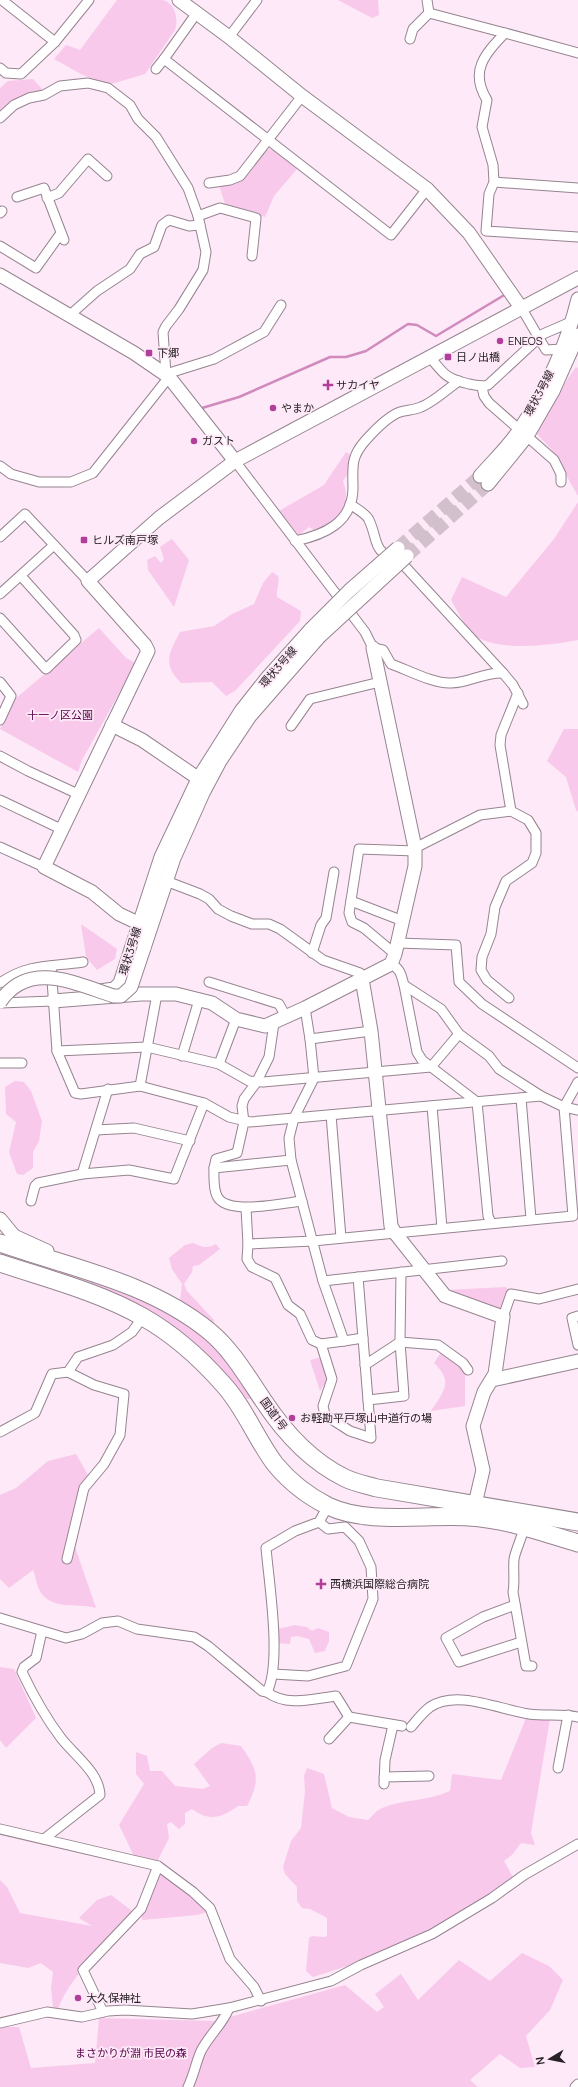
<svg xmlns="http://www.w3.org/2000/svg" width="578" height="2087" viewBox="0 0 578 2087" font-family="Manrope,'Noto Sans JP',sans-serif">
<rect width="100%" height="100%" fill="#fde9f7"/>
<g fill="#f9c9eb">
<path d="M117 0C131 0 148 0 162 0 175 2 179 20 175 30L145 74 108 85 81 74 54 59 66 45 80 50Z"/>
<path d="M338 0H378L379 15 372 18Z"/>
<path d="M33 79 43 90 21 98 0 114V88L8 81Z"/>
<path d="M272 149 297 169 274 196 265 217 225 204 219 185 230 184 265 150Z"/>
<path d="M576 367 578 368V496L552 450 536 433 568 378Z"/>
<path d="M346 452 352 456 349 472 343 481C353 508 337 518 317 532L309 527 299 535 279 511 324 485Z"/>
<path d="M578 502V640C552 645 506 651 481 639 467 633 459 613 451 600L462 577 506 597 554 539Z"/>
<path d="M172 539 189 560 174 607 148 570 147 560 155 556 161 563 164 559 160 547Z"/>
<path d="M272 572 278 576C280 584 276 589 277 597L301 611 300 621 235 691 226 696 212 682 181 683C162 664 169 653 180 632L214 626 232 614 254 604 263 583Z"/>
<path d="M99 628 126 658 136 663 82 760 78 772 0 729 15 699Z"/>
<path d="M564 729H578V812L576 810 566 777 547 761Z"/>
<path d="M81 924 117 949 115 959 97 970 86 957Z"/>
<path d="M15 1081 24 1082 31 1091 42 1121 39 1141 33 1152V1168L23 1175 17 1174 9 1152 16 1122 6 1114 5 1087Z"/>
<path d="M193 1243C202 1247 207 1249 216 1244L220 1249 199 1265 193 1266 192 1272 184 1284 187 1291 214 1320V1323L201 1313 180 1301 182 1284 172 1269 169 1258 185 1245Z"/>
<path d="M0 1249 159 1305 222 1348 253 1399H246L242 1396 187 1339 0 1257Z"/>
<path d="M506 1287 508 1293 501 1312 446 1290Z"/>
<path d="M442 1351 462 1366 465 1371V1406L431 1411C444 1391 454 1382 434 1363Z"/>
<path d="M322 1357 328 1379 320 1391 310 1360Z"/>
<path d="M76 1454 88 1475 84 1505 71 1535 96 1608C79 1603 54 1610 42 1594 37 1588 36 1578 33 1570L9 1588 0 1579V1495L16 1488 48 1461Z"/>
<path d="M295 1625 307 1627 312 1631 318 1628 329 1632V1641L325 1651 315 1653 309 1639 297 1636 291 1637 290 1644 277 1643 278 1629Z"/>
<path d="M0 1667 14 1669 36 1718 6 1748 0 1740Z"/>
<path d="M526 1718 550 1719 531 1833 535 1845 521 1843 512 1855 504 1861 514 1879 430 1932 379 1956 313 1977 306 1971 309 1938 312 1936 324 1937 327 1936V1918L310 1909 302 1908 297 1901V1887L285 1874 283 1867 291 1841 301 1828 305 1791 304 1776 307 1768 324 1774 332 1808 349 1817 368 1820C372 1816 377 1810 382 1808 404 1799 429 1801 450 1791L452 1774 501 1780Z"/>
<path d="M221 1743 241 1746C258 1770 261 1779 247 1806H238C221 1818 210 1822 192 1809L185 1813V1824L179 1829 171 1822 167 1824 169 1838 157 1862 134 1856 119 1825 144 1784 136 1774V1752L147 1756 150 1771H162L175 1786 203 1789 210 1786 194 1764 212 1748Z"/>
<path d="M160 1872 176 1881 208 1912 197 1915 142 1920V1912Z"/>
<path d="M0 1880 7 1887 20 1913 92 1926 79 1918 97 1900 111 1895 136 1914C110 1942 71 1973 58 2009L53 2007 51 1988 53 1972 41 1963 28 1968 0 1963Z"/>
<path d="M522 1953 549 1966 563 1980 550 2010 526 2036 535 2067 520 2068 500 2054 470 2080 478 2087H0V2027H19L31 2068 95 2063 99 2018 215 2021 345 1985 377 2012 384 2007 375 1994 401 1974 418 2000 459 1960 490 1981Z"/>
</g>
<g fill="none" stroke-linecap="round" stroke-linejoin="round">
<path stroke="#d08abe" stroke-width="2.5" d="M202 408 239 397 330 357H346L366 351 408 324 417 325 436 336 506 294"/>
<g stroke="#d2c1cd" stroke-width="13" stroke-dasharray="13 6" stroke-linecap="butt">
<path d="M398 548 480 476"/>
<path d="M407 556 488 484"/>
</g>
<defs>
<g id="street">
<path d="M2 0 55 42"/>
<path d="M427 0 429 13"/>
<path d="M196 14 164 59 391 235 427 189"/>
<path d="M229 37 257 0"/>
<path d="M410 39 413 29 429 13 505 33"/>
<path d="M578 53 505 33C485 54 469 71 487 100L482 127 493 165 494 182 489 194 486 231 578 237"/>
<path d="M0 68 6 73 21 74 55 42 89 0"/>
<path d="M156 69 164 59"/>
<path d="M0 118 14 105 29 98 44 95 60 86 88 83 108 88 130 105 138 119 156 137 188 188 198 216 206 252 203 270 179 309 166 326 163 332 166 374 214 359 264 332 281 305"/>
<path d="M494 182 578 188"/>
<path d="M209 183 230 180 240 176 302 96"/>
<path d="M17 197 44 188 64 240"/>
<path d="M47 198 59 193 88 159 107 176"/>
<path d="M0 213 2 211"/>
<path d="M198 216 220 208 256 218 252 256"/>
<path d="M0 246 36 268 61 233"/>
<path d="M522 309 546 350 562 349"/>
<path d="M70 315 97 291 130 269 140 254 154 247 162 225 169 220 189 226 200 225"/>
<path d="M430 357C444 375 447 379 469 384 476 385 481 387 488 385L543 334 573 321"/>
<path d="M482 387 484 396 489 403 554 460 561 474V482"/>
<path d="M235 461 365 632 373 648 383 650 391 664C408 670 434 684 451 683 469 683 484 672 503 673"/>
<path d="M0 466 11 474 39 482H71L93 473 169 377"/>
<path d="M350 504C355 508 367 514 369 520 379 541 371 552 399 560L503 673 513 685 523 704"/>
<path d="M0 537 25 514 88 581"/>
<path d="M295 541C324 535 352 523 353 489 353 468 350 458 365 441 373 432 388 416 400 412 407 410 414 410 421 407 434 402 447 389 459 381"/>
<path d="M0 594 54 545"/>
<path d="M0 618 46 669 76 640 74 635 21 576"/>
<path d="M0 682 11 696 0 720"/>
<path d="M291 726 310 699 380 682"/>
<path d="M0 756 28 771 78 794"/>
<path d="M0 800 61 829"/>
<path d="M511 811 500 745 501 735 518 693"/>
<path d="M0 847 44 867"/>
<path d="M415 848 480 815 511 811 528 820 536 833V853L532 863 506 881 495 907 491 934 482 957 481 970 487 980 509 998"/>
<path d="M166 881 200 894 209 899 218 909 231 916 252 924H269L280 929 323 960 360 973 362 979"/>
<path d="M351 901 403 921"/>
<path d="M398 943 456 945 459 982 482 1004 578 1068"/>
<path d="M312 953 321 925 326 918 334 872"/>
<path d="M395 954 364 928 352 922 349 913 359 849 415 851"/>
<path d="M391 964C401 969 401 975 404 985L441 1009 459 1034 489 1056 499 1069 541 1096 564 1107 578 1110"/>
<path d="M51 966 57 1051 75 1093 81 1094 140 1086 204 1103 229 1117 250 1122 541 1096"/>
<path d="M209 982 279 1004 286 1017"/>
<path d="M0 983C29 963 51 967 83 962"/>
<path d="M404 985 417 1052 422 1060 477 1102 488 1216 491 1223"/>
<path d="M0 1003 53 1001"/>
<path d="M274 1023 269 1057 256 1083 244 1099 242 1106 244 1122 237 1153 216 1159 214 1168 291 1160"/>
<path d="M310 1039 371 1031"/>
<path d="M57 1051 147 1047 219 1064 249 1081 263 1082 431 1067 459 1034"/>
<path d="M182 1056 199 1000"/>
<path d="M0 1063H22"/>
<path d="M219 1064 236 1019"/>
<path d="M140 1086 157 994"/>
<path d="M108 1089 82 1174 129 1170 174 1179 204 1103"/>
<path d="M521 1098 531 1219"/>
<path d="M432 1106 442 1228"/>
<path d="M331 1115 341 1238"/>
<path d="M96 1130 134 1128 190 1141"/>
<path d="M214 1168C214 1177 213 1188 217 1196 226 1216 284 1203 302 1201"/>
<path d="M31 1201 35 1186 38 1183 82 1174"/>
<path d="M246 1208 248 1244 313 1241 573 1216 564 1107 578 1082"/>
<path d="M248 1244 247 1259 252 1267 275 1278 288 1305 300 1314 312 1340 321 1344 344 1341 323 1281 291 1160 289 1138 294 1118 314 1078 310 1039 305 1008"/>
<path d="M358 1277 368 1400 404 1396 400 1342 401 1272"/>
<path d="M323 1281 502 1261"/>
<path d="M578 1316 572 1318 578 1345"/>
<path d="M503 1317 511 1294 539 1299 578 1289"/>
<path d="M344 1341 363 1338"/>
<path d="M321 1344 332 1379 323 1406 325 1415 350 1431 371 1438 368 1400"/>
<path d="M365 1365 400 1342 438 1345 463 1363 468 1370"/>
<path d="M0 1432 35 1413 52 1374 68 1372 78 1357 113 1345 132 1332 143 1317"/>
<path d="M524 1528C522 1537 515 1552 514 1559 513 1570 515 1581 513 1592L526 1666H532"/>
<path d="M67 1559 84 1488 104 1464 120 1435 124 1394 94 1385 68 1372"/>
<path d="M515 1605 483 1617 446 1638 459 1662 521 1642"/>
<path d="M0 1618 66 1638 82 1634 102 1623 118 1621 137 1629 194 1637 208 1646 262 1691 267 1692C282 1663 269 1583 266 1548L295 1531 319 1522 328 1506"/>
<path d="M42 1631 36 1658 24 1667 22 1672C33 1695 45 1717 61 1738 74 1755 99 1772 100 1795L44 1839"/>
<path d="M273 1674 308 1676 346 1666 373 1599 371 1567 359 1541 345 1527 328 1529 319 1522"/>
<path d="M267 1692C286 1707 313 1699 336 1696L349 1717"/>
<path d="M349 1717 402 1726"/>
<path d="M411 1727C417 1720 423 1712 430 1707 458 1689 500 1710 529 1714 545 1716 562 1714 578 1717"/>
<path d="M329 1739 349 1717"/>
<path d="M558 1768 568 1715"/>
<path d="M384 1777 429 1776"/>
<path d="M384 1784 385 1760 393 1725"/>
<path d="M0 1829 158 1866 193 1892 210 1908 230 1959 254 1987 261 2001"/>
<path d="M103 2012 83 1970 141 1909 158 1866"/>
<path d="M0 2023 47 2012 82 2017 108 2011 125 2010 192 2014 229 2008 331 1981 361 1965 432 1934 492 1898 524 1875 578 1844"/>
<path d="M188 2087C194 2075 196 2062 201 2051 209 2035 223 2024 229 2008"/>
<path d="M575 2087 578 2084"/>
</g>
<g id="secondary">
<path d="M179 0 229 37 302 96 427 189 469 233 522 309"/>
<path d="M0 275 134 353 169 377 235 461"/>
<path d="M480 476C493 461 509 446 520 429 546 390 567 344 578 299"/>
<path d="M488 484 527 436 553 391 578 335"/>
<path d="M112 725 142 740 205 783"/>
<path d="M138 923 119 914 92 892 44 867 148 651 145 645 88 581 159 518 235 461 578 278"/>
<path d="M144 948 174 858 203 793 220 761 250 716 319 637"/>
<path d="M362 979 371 1031 391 1226 395 1233 445 1296 503 1317 495 1374 484 1392 473 1426 483 1470 475 1504"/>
<path d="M100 991 114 989 120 983 161 857 198 779 241 711 267 678 311 629"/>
<path d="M53 1001 141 994H176L212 1003 236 1019 265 1026 305 1008 391 964 395 954 415 866V848L373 648"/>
<path d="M0 1219 14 1236 47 1251"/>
<path d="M492 1380 578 1361"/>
</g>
<g id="highway">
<path d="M0 1243C71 1268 149 1282 209 1331 232 1350 246 1375 263 1400 284 1432 310 1461 345 1478 355 1483 367 1485 377 1488L578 1522"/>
<path d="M0 1263C48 1279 99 1292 143 1317 173 1334 200 1358 223 1384 245 1408 256 1439 275 1464 289 1481 308 1496 328 1506 368 1525 425 1514 469 1517 506 1519 543 1533 578 1543"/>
</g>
</defs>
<use href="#street" stroke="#968490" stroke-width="11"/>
<use href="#secondary" stroke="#968490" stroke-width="15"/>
<use href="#highway" stroke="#968490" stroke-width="19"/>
<use href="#street" stroke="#fff" stroke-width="9"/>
<use href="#secondary" stroke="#fff" stroke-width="13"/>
<use href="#highway" stroke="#fff" stroke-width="17"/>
<defs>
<g id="secondary-bridge">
<path d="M311 629 349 591 398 548"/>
<path d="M319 637 407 556"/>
<path d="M0 1002C29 959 76 984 114 996H121L131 987 144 948"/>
</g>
</defs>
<use href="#secondary-bridge" stroke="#968490" stroke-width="15" stroke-linecap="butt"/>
<use href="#secondary-bridge" stroke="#fff" stroke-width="13"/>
</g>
<g fill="#b13f9a" stroke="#fde9f7" stroke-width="1.5">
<circle cx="500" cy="341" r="4"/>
<rect x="145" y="349" width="8" height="8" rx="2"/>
<rect x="444" y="353" width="8" height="8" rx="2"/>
<path d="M326 379h4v4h4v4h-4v4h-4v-4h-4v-4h4z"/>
<circle cx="273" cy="408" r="4"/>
<circle cx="194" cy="441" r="4"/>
<rect x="80" y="536" width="8" height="8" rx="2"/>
<circle cx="292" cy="1418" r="4"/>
<path d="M319 1578h4v4h4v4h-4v4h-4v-4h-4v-4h4z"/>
<circle cx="78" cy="1998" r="4"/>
</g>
<g text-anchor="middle" stroke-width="3.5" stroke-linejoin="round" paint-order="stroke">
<g font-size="11" fill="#282126" stroke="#fde9f7" text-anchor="start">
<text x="508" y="345">ENEOS</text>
<text x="157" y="357">下郷</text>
<text x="456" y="361">日ノ出橋</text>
<text x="336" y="389">サカイヤ</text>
<text x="281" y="412">やまか</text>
<text x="202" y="445">ガスト</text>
<text x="92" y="544">ヒルズ南戸塚</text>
<text x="300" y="1422">お軽勘平戸塚山中道行の場</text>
<text x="330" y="1588">西横浜国際総合病院</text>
<text x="86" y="2002">大久保神社</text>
</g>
<g font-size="11" fill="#282126" stroke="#fde9f7">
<text transform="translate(539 393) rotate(-62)" y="4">環状3号線</text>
<text transform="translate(278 667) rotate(-49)" y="4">環状3号線</text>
<text transform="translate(130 951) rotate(-73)" y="4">環状3号線</text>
<text transform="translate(274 1414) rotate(54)" y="4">国道1号</text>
</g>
<g font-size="11" fill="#58004a" stroke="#fde9f7">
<text x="60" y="719">十一ノ区公園</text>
<text x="131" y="2057">まさかりが淵 市民の森</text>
</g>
</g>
<g transform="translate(550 2059) rotate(260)" stroke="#fde9f7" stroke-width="3" paint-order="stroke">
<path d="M0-3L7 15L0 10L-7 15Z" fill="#282126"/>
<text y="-6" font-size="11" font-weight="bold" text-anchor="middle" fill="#282126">N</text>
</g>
</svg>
